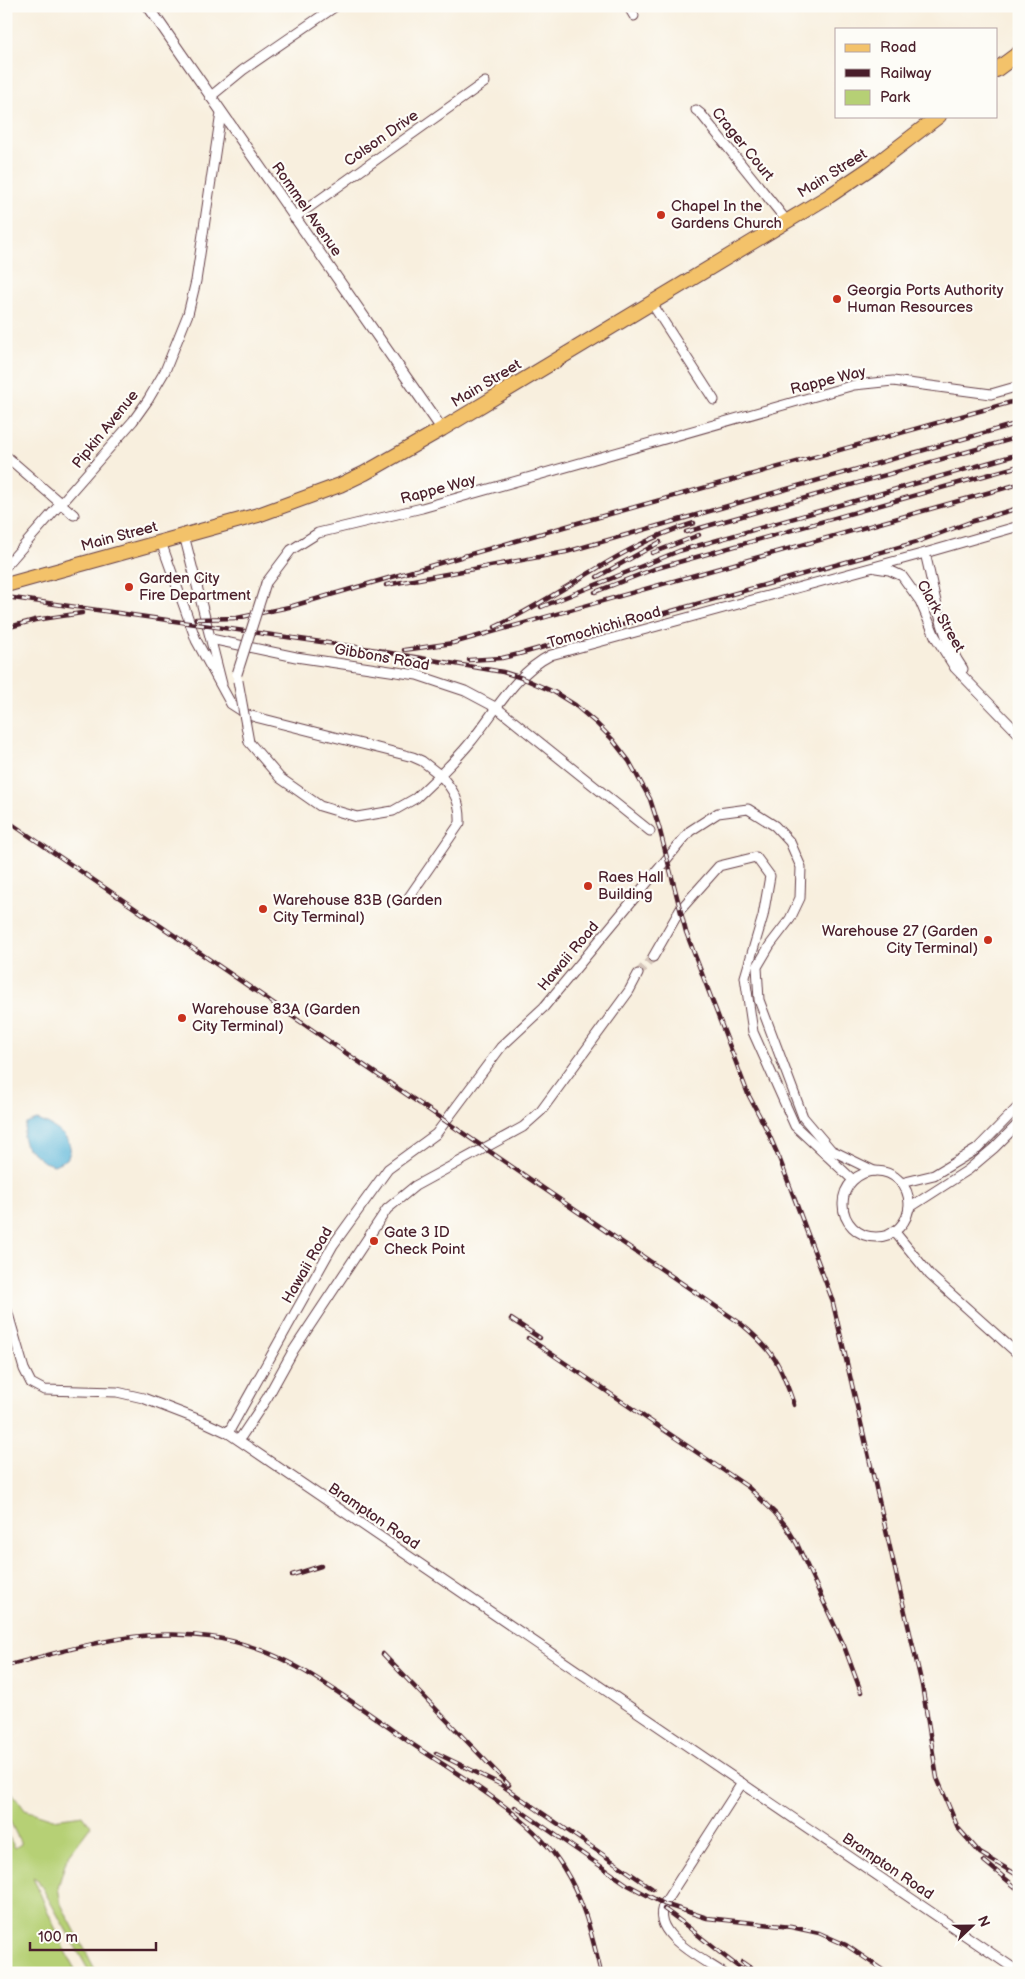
<svg xmlns="http://www.w3.org/2000/svg" width="1025" height="1979" viewBox="0 0 1025 1979" font-family="'Balsamiq Sans',sans-serif">
<rect width="100%" height="100%" fill="#fdfcf7"/>
<filter id="ink" filterUnits="userSpaceOnUse"><feTurbulence type="fractalNoise" baseFrequency=".02" numOctaves="2"/><feDisplacementMap in="SourceGraphic" scale="10" xChannelSelector="R" yChannelSelector="G"/><feConvolveMatrix kernelMatrix="1 2 1 2 8 2 1 2 1" color-interpolation-filters="sRGB"/></filter>
<filter id="wash" filterUnits="userSpaceOnUse"><feTurbulence type="fractalNoise" baseFrequency=".0096" numOctaves="4" result="noise"/><feDisplacementMap in="SourceGraphic" scale="20" xChannelSelector="R" yChannelSelector="G"/><feGaussianBlur stdDeviation="1.12" result="paint"/><feColorMatrix in="noise" values="0 0 0 0 0 0 0 0 0 0 0 0 0 0 0 0 0 1.4 0 .05"/><feComposite in="paint" operator="in"/></filter>
<g filter="url(#wash)">
<rect width="100%" height="100%" fill="#f8efde"/>
<path fill="#b6d075" stroke="#807850" d="M6 1784 25 1810 53 1819 83 1815 91 1826 67 1858 58 1887 61 1904 97 1973H90L38 1880 33 1877 65 1951 77 1973H6V1832L15 1848 21 1844 6 1813Z"/>
<path fill="#5bb6d9" stroke="#526a82" d="M37 1120C48 1123 68 1134 70 1147 71 1151 69 1155 67 1159L54 1165 44 1162 26 1147 23 1136 26 1124Z"/>
</g>
<g filter="url(#ink)">
<g fill="none" stroke-linecap="round" stroke-linejoin="round">
<path stroke="#d5c5ba" stroke-width="9" stroke-dasharray="9 4.5" stroke-linecap="butt" d="M638 974 653 957"/>
<defs>
<g id="minor">
<path d="M628 6 634 16"/>
<path d="M210 97 243 70 336 6"/>
<path d="M696 110 701 114 786 220"/>
<path d="M294 218 485 82"/>
<path d="M651 302 714 400"/>
<path d="M6 456 74 515"/>
<path d="M184 535 222 684"/>
<path d="M161 542 196 640 231 704 248 715 413 757 422 761 440 775C450 765 460 755 469 744 494 714 515 673 551 655L925 553 1019 526"/>
<path d="M925 553C935 592 939 635 963 669"/>
<path d="M6 566 133 421 148 400 165 371 188 314 196 281 221 113"/>
<path d="M876 568 889 570 902 576 920 601 935 636 955 668 1019 734"/>
<path d="M266 583 291 550 318 533 422 508 854 385 893 381 991 394 1019 386"/>
<path d="M211 639 296 657 417 675 465 691 497 708 650 831"/>
<path d="M249 742 280 778 320 806 357 817 393 811 416 798 440 775C454 790 461 803 460 823L409 897"/>
<path d="M653 957 680 910 719 866 756 857 770 876 763 916 745 977 753 1032 795 1126 853 1180"/>
<circle cx="876" cy="1204" r="33"/>
<path d="M901 1183 934 1175 977 1149 1019 1106"/>
<path d="M909 1208 968 1170 994 1148 1019 1123"/>
<path d="M894 1231 930 1275 1019 1355"/>
<path d="M6 1307 24 1369 31 1383 44 1390 117 1392 143 1398 200 1420 228 1433 1019 1972"/>
<path d="M228 1433 333 1245 388 1169 436 1134 501 1047 544 1007 690 831 718 813 748 809 775 826 790 842 801 867 800 898 790 919 770 945 757 967 759 1000 803 1117 831 1150 874 1171"/>
<path d="M239 1440 267 1398 293 1351 387 1209 415 1186 523 1127 541 1111 629 991 638 974"/>
<path d="M723 1973C703 1959 649 1934 664 1904L742 1783"/>
</g>
<path id="tertiary" d="M148 6 442 429"/>
<g id="primary">
<path d="M996 70 1019 53"/>
<path d="M6 585 258 515 340 485 365 473 442 429 829 196 875 165 939 116"/>
</g>
</defs>
<use href="#minor" stroke="#643e46" stroke-width="11"/>
<use href="#tertiary" stroke="#643e46" stroke-width="12"/>
<use href="#primary" stroke="#643e46" stroke-width="16"/>
<use href="#minor" stroke="#fff" stroke-width="9"/>
<use href="#tertiary" stroke="#fff" stroke-width="10"/>
<use href="#primary" stroke="#f3c26a" stroke-width="14"/>
<defs>
<g id="rail">
<path d="M686 532 1019 437"/>
<path d="M652 553 699 535"/>
<path d="M597 577 660 542"/>
<path d="M386 585 566 552 1019 423"/>
<path d="M595 592 654 569 1019 466"/>
<path d="M6 597 384 651"/>
<path d="M541 607 679 551 1019 454"/>
<path d="M196 619 237 618 289 607 574 524 1019 400"/>
<path d="M495 627C563 595 621 544 694 523"/>
<path d="M6 628 35 620 82 613"/>
<path d="M404 650 453 643 1019 484"/>
<path d="M379 651 503 672 522 678 554 692 575 705 596 723 612 739 629 761 650 799 659 827 686 932 748 1094 767 1130 780 1160 832 1299 922 1685 937 1778 958 1828 980 1853 1019 1876"/>
<path d="M469 660 502 658 519 654 917 542 973 521 1019 508"/>
<path d="M6 820 740 1323C774 1351 780 1363 794 1405"/>
<path d="M511 1319 540 1338"/>
<path d="M528 1338 748 1487 775 1513 786 1526 797 1544 844 1646 861 1692"/>
<path d="M292 1575 321 1566"/>
<path d="M383 1654 509 1785"/>
<path d="M6 1666C75 1648 138 1627 210 1637 240 1641 273 1653 299 1668 338 1690 375 1718 412 1744 461 1777 532 1816 563 1867 584 1900 592 1936 601 1973"/>
<path d="M436 1753 500 1784 653 1889"/>
<path d="M515 1807 628 1885 664 1904 707 1918 791 1927 819 1933 846 1945 887 1973"/>
<path d="M984 1861 1019 1890"/>
<path d="M664 1909C693 1929 718 1953 747 1973"/>
<path d="M742 1962 758 1973"/>
</g>
</defs>
<use href="#rail" stroke="#4a1f2b" stroke-width="4.5"/>
<use href="#rail" stroke="#fdfcf7" stroke-width="2.5" stroke-dasharray="8" stroke-linecap="butt"/>
<defs>
<g id="minor-bridge">
<path d="M237 674 266 583"/>
<path d="M238 681 249 742"/>
</g>
</defs>
<use href="#minor-bridge" stroke="#643e46" stroke-width="11" stroke-linecap="butt"/>
<use href="#minor-bridge" stroke="#fff" stroke-width="9"/>
</g>
</g>
<g fill="#c8321e" stroke="#fdfcf7" stroke-width="2">
<circle cx="661" cy="215" r="5"/>
<circle cx="837" cy="299" r="5"/>
<circle cx="129" cy="587" r="5"/>
<circle cx="588" cy="886" r="5"/>
<circle cx="263" cy="909" r="5"/>
<circle cx="988" cy="940" r="5"/>
<circle cx="182" cy="1018" r="5"/>
<circle cx="374" cy="1241" r="5"/>
</g>
<g text-anchor="middle" stroke-width="4.5" stroke-linejoin="round" paint-order="stroke">
<g font-size="15" fill="#4a1f2b" stroke="#fdfcf7">
<text transform="translate(381 138) rotate(-35)" y="5">Colson Drive</text>
<text transform="translate(743 144) rotate(51)" y="5">Crager Court</text>
<text transform="translate(832 173) rotate(-32)" y="5">Main Street</text>
<text transform="translate(307 209) rotate(55)" y="5">Rommel Avenue</text>
<text transform="translate(828 380) rotate(-14)" y="5">Rappe Way</text>
<text transform="translate(486 383) rotate(-31)" y="5">Main Street</text>
<text transform="translate(105 429) rotate(-51)" y="5">Pipkin Avenue</text>
<text transform="translate(438 489) rotate(-15)" y="5">Rappe Way</text>
<text transform="translate(119 536) rotate(-15)" y="5">Main Street</text>
<text transform="translate(941 616) rotate(60)" y="5">Clark Street</text>
<text transform="translate(604 627) rotate(-16)" y="5">Tomochichi Road</text>
<text transform="translate(382 657) rotate(10)" y="5">Gibbons Road</text>
<text transform="translate(568 956) rotate(-50)" y="5">Hawaii Road</text>
<text transform="translate(307 1265) rotate(-60)" y="5">Hawaii Road</text>
<text transform="translate(374 1516) rotate(34)" y="5">Brampton Road</text>
<text transform="translate(888 1866) rotate(34)" y="5">Brampton Road</text>
</g>
<g font-size="15" fill="#4a1f2b" stroke="#fdfcf7" text-anchor="start">
<text x="671" y="211">Chapel In the<tspan x="671" dy="17">Gardens Church</tspan></text>
<text x="847" y="295">Georgia Ports Authority<tspan x="847" dy="17">Human Resources</tspan></text>
<text x="139" y="583">Garden City<tspan x="139" dy="17">Fire Department</tspan></text>
<text x="598" y="882">Raes Hall<tspan x="598" dy="17">Building</tspan></text>
<text x="273" y="905">Warehouse 83B (Garden<tspan x="273" dy="17">City Terminal)</tspan></text>
<text x="978" y="936" text-anchor="end">Warehouse 27 (Garden<tspan x="978" dy="17">City Terminal)</tspan></text>
<text x="192" y="1014">Warehouse 83A (Garden<tspan x="192" dy="17">City Terminal)</tspan></text>
<text x="384" y="1237">Gate 3 ID<tspan x="384" dy="17">Check Point</tspan></text>
</g>
</g>
<rect width="1025" height="1979" fill="none" stroke="#fdfcf7" stroke-width="25"/>
<rect x="835" y="28" width="162" height="90" fill="#fdfcf7" stroke="#b5a4a5"/>
<rect x="845" y="44" width="25" height="8" fill="#f3c26a" stroke="#b5a4a5"/>
<text x="880" y="52" font-size="15" fill="#4a1f2b">Road</text>
<rect x="845" y="69" width="25" height="8" fill="#4a1f2b" stroke="#b5a4a5"/>
<text x="880" y="78" font-size="15" fill="#4a1f2b">Railway</text>
<rect x="845" y="90" width="25" height="15" fill="#b6d075" stroke="#b5a4a5"/>
<text x="880" y="102" font-size="15" fill="#4a1f2b">Park</text>
<g transform="translate(972 1926) rotate(68)" stroke="#fdfcf7" stroke-width="4" paint-order="stroke">
<path d="M0-4L9 19L0 12L-9 19Z" fill="#4a1f2b"/>
<text y="-8" font-size="14" font-weight="bold" text-anchor="middle" fill="#4a1f2b">N</text>
</g>
<path d="M30 1942v8h126v-8" fill="none" stroke="#4a1f2b" stroke-width="2.5"/>
<text x="38" y="1942" font-size="15" fill="#4a1f2b" stroke="#fdfcf7" stroke-width="4" paint-order="stroke">100 m</text>
</svg>
